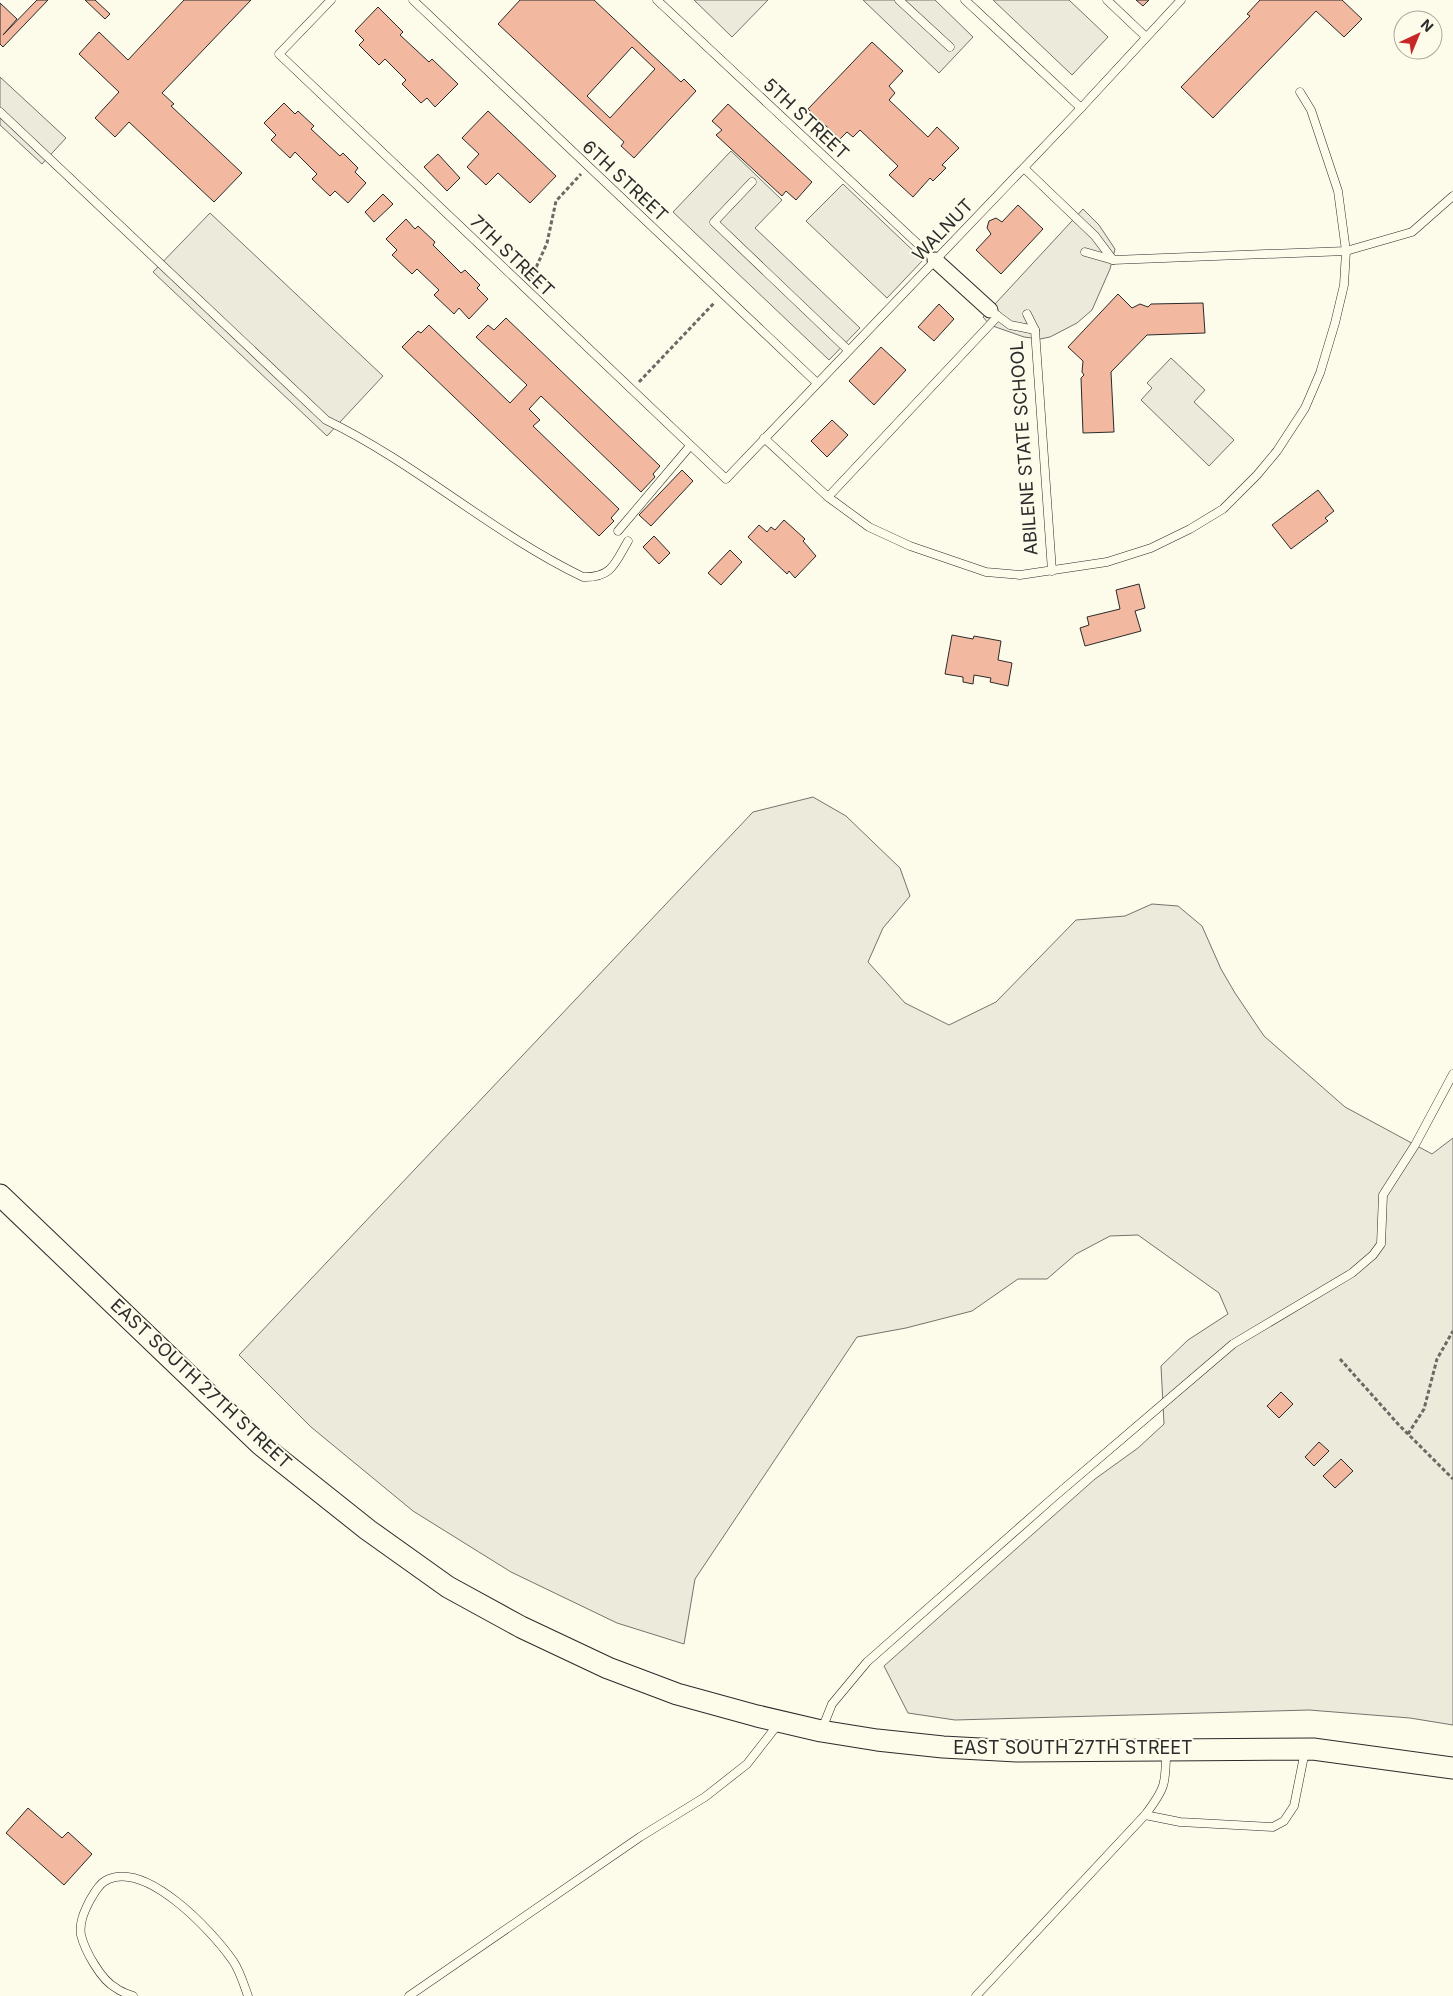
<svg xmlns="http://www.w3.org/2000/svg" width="1453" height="1996" viewBox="0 0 1453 1996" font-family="Inter,sans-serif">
<rect width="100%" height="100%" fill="#fdfbea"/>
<path fill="#ecebdb" stroke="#74746e" d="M813 797 846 816 900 868 910 896 883 928 868 962 905 1003 949 1025 996 1002 1076 920 1125 916 1152 904 1178 906 1202 926 1221 969 1235 993 1264 1036 1345 1107 1432 1154 1453 1138V1725L1410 1718 1309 1710 955 1720 908 1713 884 1666 1095 1479 1138 1448 1164 1424 1161 1366 1188 1340 1228 1314 1219 1293 1138 1235 1110 1236 1076 1254 1047 1279H1018L972 1311 906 1328 857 1337 695 1579 684 1644 617 1623 511 1572 413 1511 311 1427 239 1355 753 812Z"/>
<g fill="#eceadb" stroke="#74746e">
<path d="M694 0H768L732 37Z"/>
<path d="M863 0H935L973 37 939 73Z"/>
<path d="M993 0H1069L1108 37 1072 75Z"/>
<path d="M0 77 66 138 42 164 0 125Z"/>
<path d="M731 151 782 200 755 228 860 328 829 360 673 212Z"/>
<path d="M843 184 923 260 887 298 806 221Z"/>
<path d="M1083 209 1099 225 1115 249 1110 269 1092 310 1077 323 1050 337 1040 339 1024 337 990 325 983 317Z"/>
<path d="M210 213 383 376 327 436 153 272Z"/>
<path d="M1171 358 1205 390 1194 402 1234 440 1209 466 1141 400 1152 388 1147 383Z"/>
</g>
<g fill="#f2b8a0" stroke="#2b2b2b" fill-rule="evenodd">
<path d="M37 0H48L3 47 0 44V3L17 19 3 35Z"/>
<path d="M85 0H95L110 14 105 19Z"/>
<path d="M184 0H251L162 93 174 104 171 106 242 173 214 202 129 122 115 137 95 118 119 92 79 54 99 32 128 60Z"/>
<path d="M520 0H594L681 82 684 79 696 91 634 158 621 146 624 142 498 24ZM632 47 655 69 610 118 587 96Z"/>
<path d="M1136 0H1149L1143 6Z"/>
<path d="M1260 0H1342L1362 19 1344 37 1316 11 1213 118 1181 87 1250 16 1247 14Z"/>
<path d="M378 7 403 32 400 35 429 62 432 59 458 84 435 107 427 98 421 103 402 84 406 80 385 59 379 65 359 45 364 40 355 31Z"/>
<path d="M872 42 903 71 889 86 895 93 889 100 928 137 937 127 959 148 942 165 946 168 933 181 930 178 913 197 889 175 898 166 860 130 853 137 847 132 840 139 808 109Z"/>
<path d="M284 103 295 114 298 111 314 126 311 129 340 156 343 153 358 168 355 172 366 183 348 203 335 191 330 196 312 179 317 174 295 152 290 158 271 140 276 135 264 123Z"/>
<path d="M728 104 812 182 796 200 786 191 782 196 716 135 722 130 712 121Z"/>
<path d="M488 111 556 176 530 203 498 173 486 185 467 167 479 154 462 138Z"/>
<path d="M438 154 460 178 447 191 424 167Z"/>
<path d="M383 194 393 204 374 222 365 212Z"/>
<path d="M1018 205 1043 229 1001 274 976 250 991 234 987 228 989 221 996 218 1002 222Z"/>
<path d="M406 219 415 229 418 226 435 242 433 245 461 273 465 270 480 285 477 288 488 299 469 319 459 308 454 314 434 295 439 290 417 269 412 274 392 255 397 250 386 239Z"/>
<path d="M1118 294 1132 308 1140 304 1148 307 1151 304 1203 303 1205 333 1147 335 1111 372 1114 432 1083 433 1081 378 1084 375 1082 372 1083 361 1068 347Z"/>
<path d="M939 304 954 319 934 341 918 327Z"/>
<path d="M506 318 660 466 653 474 655 477 641 492 541 396 529 409 540 420 533 426 619 509 611 518 614 521 599 536 402 347 418 331 421 333 429 325 510 403 527 385 476 337 488 325 494 330Z"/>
<path d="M881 347 906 370 874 405 849 381Z"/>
<path d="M832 420 848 435 827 457 811 441Z"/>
<path d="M682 470 693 481 651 526 639 515Z"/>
<path d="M1318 490 1334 511 1325 518 1328 521 1291 549 1272 525Z"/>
<path d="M784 520 805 539 803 541 816 556 795 578 789 571 787 574 748 537 759 525 767 532 771 527 775 530Z"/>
<path d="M654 536 670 553 659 564 643 547Z"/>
<path d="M730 550 742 562 721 585 708 573Z"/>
<path d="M1139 584 1145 608 1135 611 1141 631 1085 646 1080 628 1089 625 1087 617 1120 609 1116 590Z"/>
<path d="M952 635 973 639 974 636 1001 641 998 660 1012 663 1008 686 990 682 991 678 974 675 973 684 963 682V677L945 674Z"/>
<path d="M1281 1392 1293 1404 1279 1418 1267 1406Z"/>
<path d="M1319 1442 1329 1451 1314 1466 1305 1457Z"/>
<path d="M1341 1459 1353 1471 1335 1488 1323 1476Z"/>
<path d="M28 1808 62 1838 68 1832 92 1854 64 1885 6 1833Z"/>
</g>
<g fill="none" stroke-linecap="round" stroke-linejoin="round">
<defs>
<g id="service">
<path d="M331 0 279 54 726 479 1081 108 1181 0"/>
<path d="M413 0 817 383"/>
<path d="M657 0 935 260"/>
<path d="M899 0 950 47"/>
<path d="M965 0 1081 108"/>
<path d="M1107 0 1146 37"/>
<path d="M0 112 326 420C417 464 492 533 583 577 612 578 615 563 628 541"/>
<path d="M1024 168 1095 236 1113 260 1346 251 1412 232 1453 196"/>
<path d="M752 182 714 222 848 350"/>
<path d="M1085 252 1113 260"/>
<path d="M990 310 1010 325 1035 330 1052 571"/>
<path d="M1027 314 1035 330"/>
<path d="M764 438 828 497 869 527 910 546 986 572 1020 575 1107 562 1151 548 1190 529 1223 509 1257 475 1277 451 1305 408 1320 373 1335 323 1344 285 1346 251 1338 191 1311 110 1300 92"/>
<path d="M828 497 998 316"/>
<path d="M618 531 690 446"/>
<path d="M822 1729 832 1704 867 1662 1054 1497 1233 1344 1352 1273 1373 1255 1381 1244 1383 1195 1415 1145 1453 1074"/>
<path d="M1145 1815 1180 1822 1273 1827 1284 1821 1294 1806 1305 1751"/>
<path d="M133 1996C128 1994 121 1992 116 1988 101 1980 85 1951 81 1935 79 1923 84 1912 89 1902 93 1895 98 1885 105 1881 145 1858 213 1932 233 1961 240 1971 244 1985 248 1996"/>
<path d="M409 1996 640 1837 705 1797 747 1764 779 1723"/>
<path d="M976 1996 1145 1815C1165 1789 1166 1784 1166 1751"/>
</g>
<path id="minor" d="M935 260 990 310"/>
<path id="secondary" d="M0 1195 260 1444 368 1530 448 1587 521 1627 608 1668 677 1694 757 1716 821 1731 877 1740 943 1747 1017 1751 1313 1749 1453 1768"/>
</defs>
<use href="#service" stroke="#2b2b2b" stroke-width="9"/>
<use href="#minor" stroke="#2b2b2b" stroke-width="17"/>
<use href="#secondary" stroke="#2b2b2b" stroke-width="23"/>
<g stroke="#6a6964" stroke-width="3" stroke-dasharray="4 2.5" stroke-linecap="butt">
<path d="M531 279 547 243 556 201 581 174"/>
<path d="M639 382 715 302"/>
<path d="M1340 1359 1398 1424 1453 1479"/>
<path d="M1408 1434 1424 1409 1437 1359 1453 1331"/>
</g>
<use href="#service" stroke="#fdfbea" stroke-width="8"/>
<use href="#minor" stroke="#fdfbea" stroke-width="15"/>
<use href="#secondary" stroke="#fdfbea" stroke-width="21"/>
</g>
<g text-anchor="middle" stroke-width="4" stroke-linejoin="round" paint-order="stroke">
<g font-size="18" fill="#2b2b2b" stroke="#fdfbea">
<text transform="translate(806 119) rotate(43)" y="6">5TH STREET</text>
<text transform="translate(625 181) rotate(43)" y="6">6TH STREET</text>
<text transform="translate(943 230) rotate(-46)" y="6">WALNUT</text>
<text transform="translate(512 256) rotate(44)" y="6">7TH STREET</text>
<text transform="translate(1024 448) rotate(-94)" y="6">ABILENE STATE SCHOOL</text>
<text transform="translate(201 1384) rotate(43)" y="6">EAST SOUTH 27TH STREET</text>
<text x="1073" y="1754">EAST SOUTH 27TH STREET</text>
</g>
</g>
<g transform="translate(1418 35) rotate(44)"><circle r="24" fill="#fdfbea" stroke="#a9a89e"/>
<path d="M0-4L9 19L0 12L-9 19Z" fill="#c62828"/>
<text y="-8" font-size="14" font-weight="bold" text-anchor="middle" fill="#2b2b2b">N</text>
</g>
</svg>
